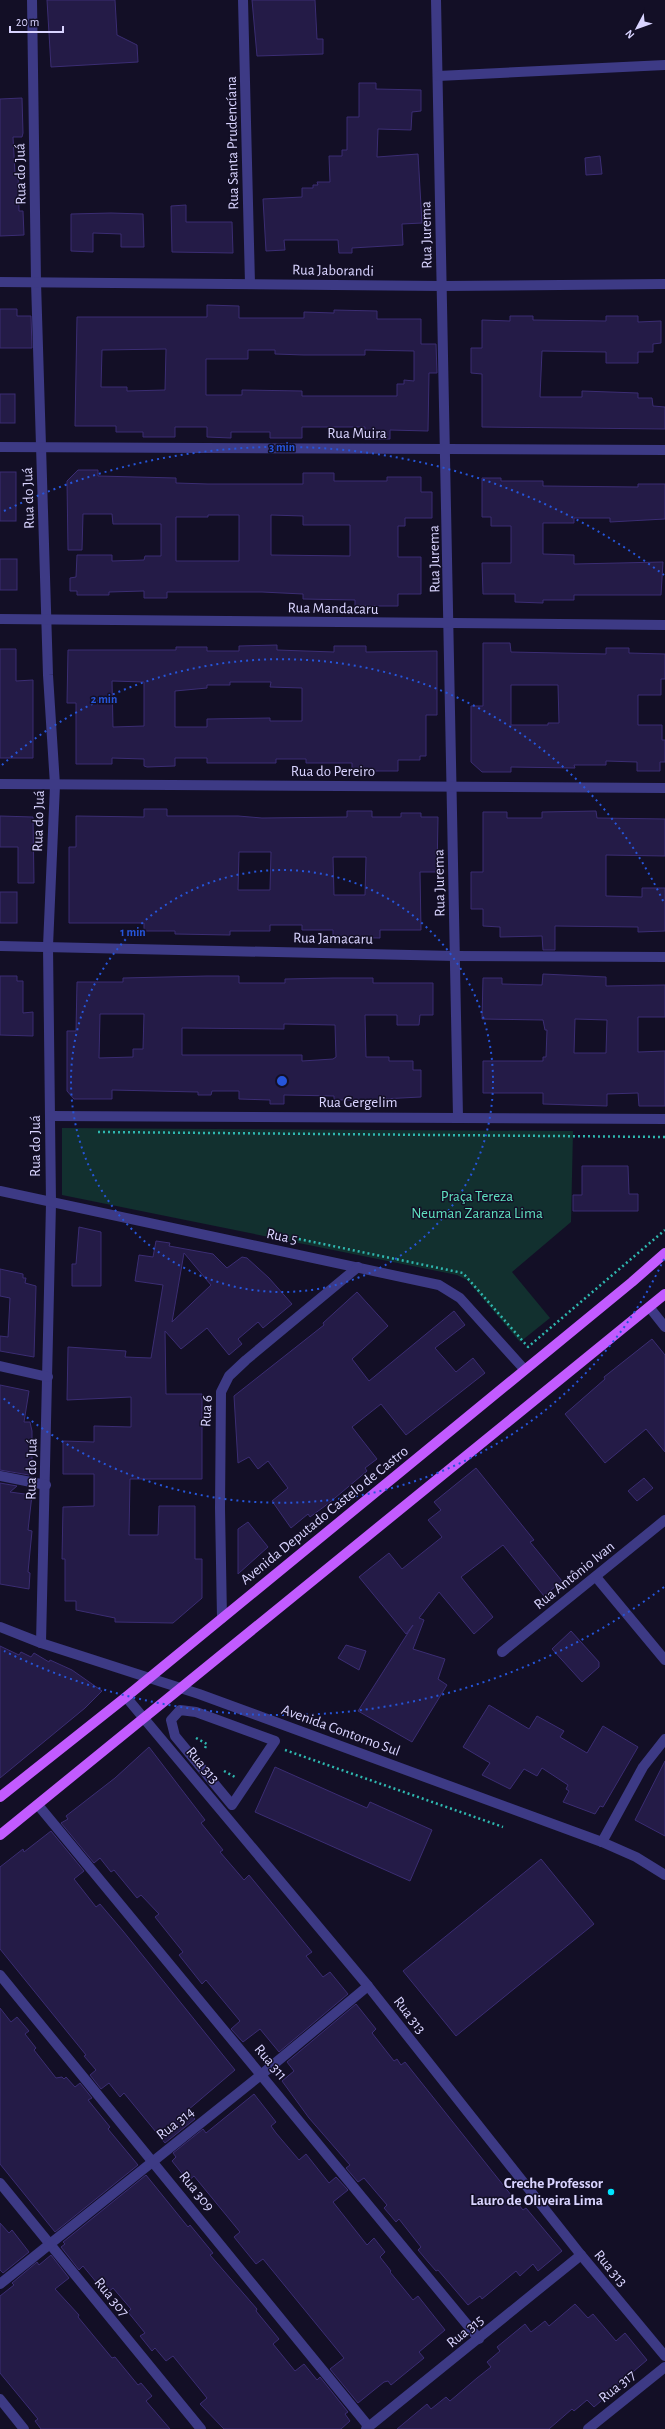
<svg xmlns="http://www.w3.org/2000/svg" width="665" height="2429" viewBox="0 0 665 2429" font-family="'Alegreya Sans',sans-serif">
<rect width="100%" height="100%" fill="#130f26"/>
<path fill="#12302f" d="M62 1128 573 1131 571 1222 512 1272 550 1318 520 1342 467 1280 457 1275 62 1195Z"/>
<g fill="#241b47" stroke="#3b2d73" fill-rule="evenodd">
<path d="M47 0H115L117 35 137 45 138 62 51 67Z"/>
<path d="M252 0H315L317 39H323V54L257 56Z"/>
<path d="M359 83H376V89L421 90V111L412 112 411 130 378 129 377 157 418 154 422 223 402 224 403 245 352 248V253H339L338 240H284L285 250 266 251 263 199 302 197V188H313V185H318L317 182H330L329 156H342V150H347V117H359Z"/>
<path d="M22 98 23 133 22 137H13L15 173H18L19 211H23L24 235 0 236V99Z"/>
<path d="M600 156 602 174 586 175 585 158Z"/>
<path d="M186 205V222H232L233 253 172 252 171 206Z"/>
<path d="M111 213 143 214 144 247H121V234L93 233V252L71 251V214Z"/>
<path d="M207 305 239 306V318H304V312L334 313V310L377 311V319H421V344H436L437 373H429L428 431 390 430V439H365V427H302V438H270V432H231V438L207 437V427H175V437H143V432H116V426H75L77 317H207ZM166 349 165 390 127 391V387H101L102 350ZM248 350H275V354L304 355H365V350L414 351V381L404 380V384H397V396H302V391L242 390V395H206V359H248Z"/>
<path d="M0 309H17V316H31L32 348H0Z"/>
<path d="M510 316H533V320L606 321V316H638V322L661 321V343L653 344V352H638V363H606V352L542 351 540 397H582V391L638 393V398H652L653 406 665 407V429L482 427V374L471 373V348H482V320L510 321Z"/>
<rect x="0" y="394" width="15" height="29"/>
<path d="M78 470H98V476L176 478V483L208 484H303V473H334V481H387V477H421V492H432V518H405V526H398V557H421V594H398V606H355V600L303 599V594L262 592H167V598H144V591L109 592V595H77V591H70V578L76 577 77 555H112V561L144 560 145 556H161V524H113L112 514H83L82 550H68L67 481ZM208 515H239V561H176V517H208ZM271 515 303 516V525H350V556L271 555Z"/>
<rect x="0" y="472" width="16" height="49"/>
<path d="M482 478H501V481H543V486L638 487V484H665V519L610 522V518H574V523H543V554L574 555V564L663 562 661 595H574V600H543V603L515 602V594H483L482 563H511V526H491V517H482Z"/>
<rect x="0" y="559" width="17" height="31"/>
<path d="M483 643H510L511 652 606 654V648H629V653L665 654V679H661V695H638V725H662V740H665V762H660V771H637V762L606 761V765H574L575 768 511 767V772H482L471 762V706H483ZM511 685H558L559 723H548V725H511Z"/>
<path d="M277 645V650L334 652V646H366V652L437 651V715H426V756H420V760H398V771H352V763H306V759H276V763H207V758H175V766L147 767 144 766V759L112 758V764H76V703H67L68 650H176V647H207V651H239V646ZM112 681 144 682V726L113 727ZM230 682H271L270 687 302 688V721H270V718L207 719V727H175V691L207 688V685H230Z"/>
<path d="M0 649H16V681L33 680V758H0Z"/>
<path d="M144 809H167V816H238L262 818 347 817V811H372V817H401V813H421V817H438L437 872H420L421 930H380V938L333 937V930H302V925H270V931H230V935L175 934V931H144V923H69V847H76V816L144 817ZM239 852H271L270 890H238ZM333 857H366L365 895H334Z"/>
<path d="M596 811 597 818 665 819V856L606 855V896L642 897V888H665V931L638 932V927L555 926V950H543L542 936 500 937V927L483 926V909H471V872H483V812H507V818H542V812Z"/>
<path d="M0 816 33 817 34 883H18V847H0Z"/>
<rect x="0" y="892" width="17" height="31"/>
<path d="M543 974 606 977V986L665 985V1017H638V1052L665 1051V1106H639L638 1093 607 1094V1106L543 1104V1093H483V1061H543V1057H546L547 1030H545L543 1020 482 1019 483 978H502V984L542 985ZM575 1019 607 1020 606 1053H574Z"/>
<path d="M0 976H17V981H23V1013L33 1012V1036L0 1035Z"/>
<path d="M207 976H239V983H285V979L334 978H373V983H433V1015H420L419 1025H397V1015H365L366 1057H389V1061H413V1070H421V1097L381 1099V1105H367V1100H334V1096L284 1095V1104H270V1100L239 1099V1091H212L211 1095H198V1092L112 1090V1099H74L67 1091V1031H76L77 982H123V978ZM100 1014H144L143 1049H133V1057L99 1058ZM284 1024 335 1025 336 1057 333 1059 302 1061V1055H182V1028L284 1029Z"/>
<path d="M582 1166H628L629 1194H638V1211H573V1195H582Z"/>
<path d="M79 1227 101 1232V1286H72V1264H76Z"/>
<path d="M156 1241 170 1243 169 1246 213 1254 227 1268 242 1257 247 1258 269 1278 292 1304 263 1328 258 1322 238 1339 242 1344 229 1355 207 1328 181 1349 165 1331 166 1394H202V1479H130L129 1535H158L159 1506H195V1559H202V1598L173 1623 115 1622V1618L76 1610V1601H65V1559H62L63 1507 94 1506V1474H63V1441L94 1442V1426L131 1427V1397L67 1400 68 1347 126 1351 125 1357 151 1358 163 1285 135 1281 139 1255 153 1257ZM184 1253 211 1285 172 1322Z"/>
<path d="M0 1269 23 1274V1278H26L25 1283 36 1286 34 1357 0 1351V1336L8 1337 10 1298 0 1296Z"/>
<path d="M357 1292 388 1326 352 1359 369 1381 454 1311 465 1325 435 1348 456 1372 473 1358 485 1373 406 1435 381 1404 352 1427 377 1459 365 1468 367 1471 329 1503 310 1517 308 1514 291 1528 272 1501 288 1488 268 1461 258 1469 249 1457 238 1463 234 1396 324 1325 323 1323Z"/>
<path d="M652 1339 665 1355V1452L646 1429 605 1463 565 1414 605 1379 604 1377Z"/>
<path d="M0 1385 29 1391 24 1422H30L32 1431V1472L29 1475 0 1470Z"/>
<path d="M476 1468 534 1540 530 1542 562 1581 544 1596 503 1545 461 1577 493 1617 474 1634 439 1592 419 1618 424 1620 413 1649 445 1659 438 1679 447 1685 412 1742 358 1711 413 1625 406 1634 359 1577 389 1553 402 1569 442 1537 428 1520 441 1510 434 1502Z"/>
<path d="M644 1478 653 1488 637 1501 628 1491Z"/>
<path d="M0 1483 17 1486 10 1492 32 1495 28 1530 32 1531 28 1572 30 1573 29 1589 0 1584Z"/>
<path d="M248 1522 268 1547 238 1574V1529Z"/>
<path d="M571 1631 599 1662V1667L582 1682 552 1649Z"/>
<path d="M346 1645 366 1651 359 1670 338 1658Z"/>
<path d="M0 1646 19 1655 21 1652 31 1657 34 1653 49 1662 50 1660 72 1670 102 1691 85 1708 0 1778Z"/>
<path d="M489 1705 529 1729 537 1716 564 1731 560 1737 587 1753 603 1726 638 1747 603 1807 600 1806 595 1814 563 1802 569 1791 566 1789 568 1785 542 1768 537 1776 524 1769 510 1789 482 1775 490 1763 463 1747Z"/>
<path d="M149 1747 205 1820 201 1823 223 1850 220 1852 244 1880 249 1875 312 1952 306 1956 323 1977 330 1972 348 1994 279 2052 260 2029 243 2042 231 2029 240 2021 206 1980 202 1984 179 1955 183 1952 155 1917 159 1914 141 1895 137 1898 114 1870 111 1872 100 1858 94 1863 61 1823 68 1819 66 1816 115 1778Z"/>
<path d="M665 1761V1836L635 1820Z"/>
<path d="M275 1767 367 1808 370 1802 432 1830 410 1881 255 1812Z"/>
<path d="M51 1831 84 1871 74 1879 96 1907 100 1904 123 1931 235 2070 188 2110 195 2119 165 2143 124 2093 120 2097 109 2083 101 2089 90 2075 96 2070 84 2056 86 2055 0 1949V1867L23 1849 24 1852Z"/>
<path d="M541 1859 594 1924 456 2036 403 1971Z"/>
<path d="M356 2004 376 2029 372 2033 394 2061 397 2059 401 2065 405 2062 523 2210 526 2208 562 2251 538 2271 533 2264 520 2276 516 2271 482 2299 480 2296 468 2305 438 2270 436 2271 429 2263 418 2250 421 2247 399 2219 396 2222 384 2208 387 2205 364 2178 358 2182 346 2168 350 2165 309 2118 282 2081 294 2071 287 2062Z"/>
<path d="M0 2008 11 2022 17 2017 29 2031 25 2034 36 2048 34 2050 56 2078 62 2077 64 2079 66 2077 75 2087 80 2083 92 2098 88 2100 110 2127 108 2129 138 2165 55 2232 0 2164Z"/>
<path d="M254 2094 276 2122 271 2126 276 2133 299 2160 306 2154 329 2183 336 2177 348 2190 333 2202 367 2245 374 2238 385 2252 380 2257 391 2271 390 2272 413 2300 418 2296 445 2330 419 2352 424 2358 391 2385 388 2381 384 2382 358 2403 330 2369 344 2358 263 2259 256 2264 234 2237 240 2232 194 2176 188 2181 172 2161 176 2157 173 2153 203 2129 206 2133Z"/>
<path d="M146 2175 188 2227 190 2225 213 2253 210 2255 257 2309 256 2311 279 2339 273 2344 295 2371 304 2364 317 2380 320 2377 348 2412 345 2414 350 2421 341 2429H224L200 2404 207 2398 173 2356 166 2361 155 2348 152 2351 140 2336 145 2333 128 2312 131 2309 113 2288 106 2294 83 2266 79 2270 61 2247 65 2244 63 2242Z"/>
<path d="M0 2223 9 2233 12 2230 29 2252 3 2273 0 2270Z"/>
<path d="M51 2255 69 2278 55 2289 79 2315 78 2317 112 2358 115 2357 138 2385 141 2383 152 2396 146 2401 170 2429H41L35 2421 38 2419 0 2373V2296L14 2285 12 2283 37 2262 39 2265Z"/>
<path d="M575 2304 588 2318 593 2314 616 2341 625 2333 647 2360 607 2394 608 2395 594 2407 587 2400 574 2411 572 2409 549 2429H397L427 2404 431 2409 446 2397 450 2401 477 2378 491 2367 487 2362 500 2351 497 2347 525 2324 531 2332 545 2321 549 2326Z"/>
</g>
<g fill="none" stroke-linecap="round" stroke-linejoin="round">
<g stroke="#2fb8b0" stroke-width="2.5" stroke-dasharray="2 3" stroke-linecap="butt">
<path d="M98 1132 665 1137"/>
<path d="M294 1238 463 1273 528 1347 665 1230"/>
<path d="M196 1738 207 1744 204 1750"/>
<path d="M285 1750 503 1827"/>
<path d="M224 1771 235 1777"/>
</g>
<g stroke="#3d3a85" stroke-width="10">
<path d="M32 0 36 282 48 675 55 785 48 946 51 1203 41 1643"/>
<path d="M243 0 250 284"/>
<path d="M436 0 458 1117"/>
<path d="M438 76 665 65"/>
<path d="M0 282 442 286 665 284"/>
<path d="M0 447 665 450"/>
<path d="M0 619 665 625"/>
<path d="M0 784 665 788"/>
<path d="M0 946 455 956 665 957"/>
<path d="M50 1116 665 1119"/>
<path d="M0 1191 439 1285 460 1298 524 1369"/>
<path d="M650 1308 665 1327"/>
<path d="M0 1366 48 1377"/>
<path d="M0 1476 46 1485"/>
<path d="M596 1577 665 1660"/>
<path d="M222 1618 220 1508 221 1392 229 1376 246 1360 358 1267"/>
<path d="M0 1627 41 1643 199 1694 602 1842 636 1857 665 1875"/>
<path d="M502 1652 665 1520"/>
<path d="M126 1697 368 1986 581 2255 665 2356"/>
<path d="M180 1710 196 1712 275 1741 232 1805 175 1736 171 1720Z"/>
<path d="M38 1805 479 2339"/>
<path d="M602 1842 643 1767 665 1739"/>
<path d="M0 1975 369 2427"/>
<path d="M0 2183 201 2429"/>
<path d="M0 2284 262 2074 368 1986"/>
<path d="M0 2399 24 2429"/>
<path d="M366 2429 581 2255"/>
<path d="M588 2429 665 2367"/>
</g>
<g stroke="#c25bff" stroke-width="10">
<path d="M0 1797 126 1697 632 1282 665 1253"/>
<path d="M0 1835 665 1294"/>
</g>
</g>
<g fill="none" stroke="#2655da" stroke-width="2" stroke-dasharray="2 4">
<circle cx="282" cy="1081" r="211"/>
<path d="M664 1259A422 422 0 0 1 2 1397M2 765A422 422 0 0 1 664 903"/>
<path d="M664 1587A634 634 0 0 1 4 1651M4 511A634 634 0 0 1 664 575"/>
</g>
<circle fill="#00e5ff" stroke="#130f26" stroke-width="1.5" cx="611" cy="2192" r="4"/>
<g text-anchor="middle" stroke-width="3" stroke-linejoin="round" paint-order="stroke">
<g font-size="15" fill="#d9d4ff" stroke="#130f26">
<text transform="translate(232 143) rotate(-91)" y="5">Rua Santa Prudencíana</text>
<text transform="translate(20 174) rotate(-91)" y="5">Rua do Juá</text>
<text transform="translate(426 235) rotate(-91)" y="5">Rua Jurema</text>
<text transform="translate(333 270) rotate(1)" y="5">Rua Jaborandi</text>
<text x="357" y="438">Rua Muira</text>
<text transform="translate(28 498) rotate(-92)" y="5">Rua do Juá</text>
<text transform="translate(434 559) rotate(-91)" y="5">Rua Jurema</text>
<text transform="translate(333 608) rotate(1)" y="5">Rua Mandacaru</text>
<text x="333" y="776">Rua do Pereiro</text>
<text transform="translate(38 821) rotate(-88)" y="5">Rua do Juá</text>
<text transform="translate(439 883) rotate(-91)" y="5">Rua Jurema</text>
<text transform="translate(333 938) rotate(1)" y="5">Rua Jamacaru</text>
<text x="358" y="1107">Rua Gergelim</text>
<text transform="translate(35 1146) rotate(-90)" y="5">Rua do Juá</text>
<text transform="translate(282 1236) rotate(12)" y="5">Rua 5</text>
<text transform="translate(206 1411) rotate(-87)" y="5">Rua 6</text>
<text transform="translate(31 1469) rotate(-89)" y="5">Rua do Juá</text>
<text transform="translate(324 1515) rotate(-39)" y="5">Avenida Deputado Castelo de Castro</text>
<text transform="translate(574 1575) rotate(-39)" y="5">Rua Antônio Ivan</text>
<text transform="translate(341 1730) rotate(20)" y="5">Avenida Contorno Sul</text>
<text transform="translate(203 1765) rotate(50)" y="5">Rua 313</text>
<text transform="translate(410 2015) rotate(52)" y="5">Rua 313</text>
<text transform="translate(271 2062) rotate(50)" y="5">Rua 311</text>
<text transform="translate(175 2123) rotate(-38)" y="5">Rua 314</text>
<text transform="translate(197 2191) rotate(51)" y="5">Rua 309</text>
<text transform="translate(611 2268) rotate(50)" y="5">Rua 313</text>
<text transform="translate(112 2297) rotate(51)" y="5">Rua 307</text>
<text transform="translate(465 2331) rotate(-39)" y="5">Rua 315</text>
<text transform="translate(617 2386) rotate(-39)" y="5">Rua 317</text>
</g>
<g font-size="15" fill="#5fe0c0" stroke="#130f26">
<text x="477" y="1201">Praça Tereza<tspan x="477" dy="17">Neuman Zaranza Lima</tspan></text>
</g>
<g font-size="15" font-weight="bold" fill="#d9d4ff" stroke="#130f26" text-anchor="end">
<text x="603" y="2188">Creche Professor<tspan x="603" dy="17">Lauro de Oliveira Lima</tspan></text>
</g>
</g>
<circle cx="282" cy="1081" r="6" fill="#2655da" stroke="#130f26" stroke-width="2"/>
<g font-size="12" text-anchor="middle" font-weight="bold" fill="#2655da" stroke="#130f26" stroke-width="3" stroke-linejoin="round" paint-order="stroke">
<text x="282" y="451">3 min</text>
<text x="104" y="703">2 min</text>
<text x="133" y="936">1 min</text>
</g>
<g transform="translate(637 28) rotate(229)" stroke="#130f26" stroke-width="3" paint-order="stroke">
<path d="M0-3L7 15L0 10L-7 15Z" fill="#d9d4ff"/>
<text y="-6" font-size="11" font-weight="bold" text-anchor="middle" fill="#d9d4ff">N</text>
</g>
<path d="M10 26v6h53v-6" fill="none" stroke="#d9d4ff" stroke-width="2"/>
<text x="16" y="26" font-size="12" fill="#d9d4ff" stroke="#130f26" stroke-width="3" paint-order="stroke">20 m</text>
</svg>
